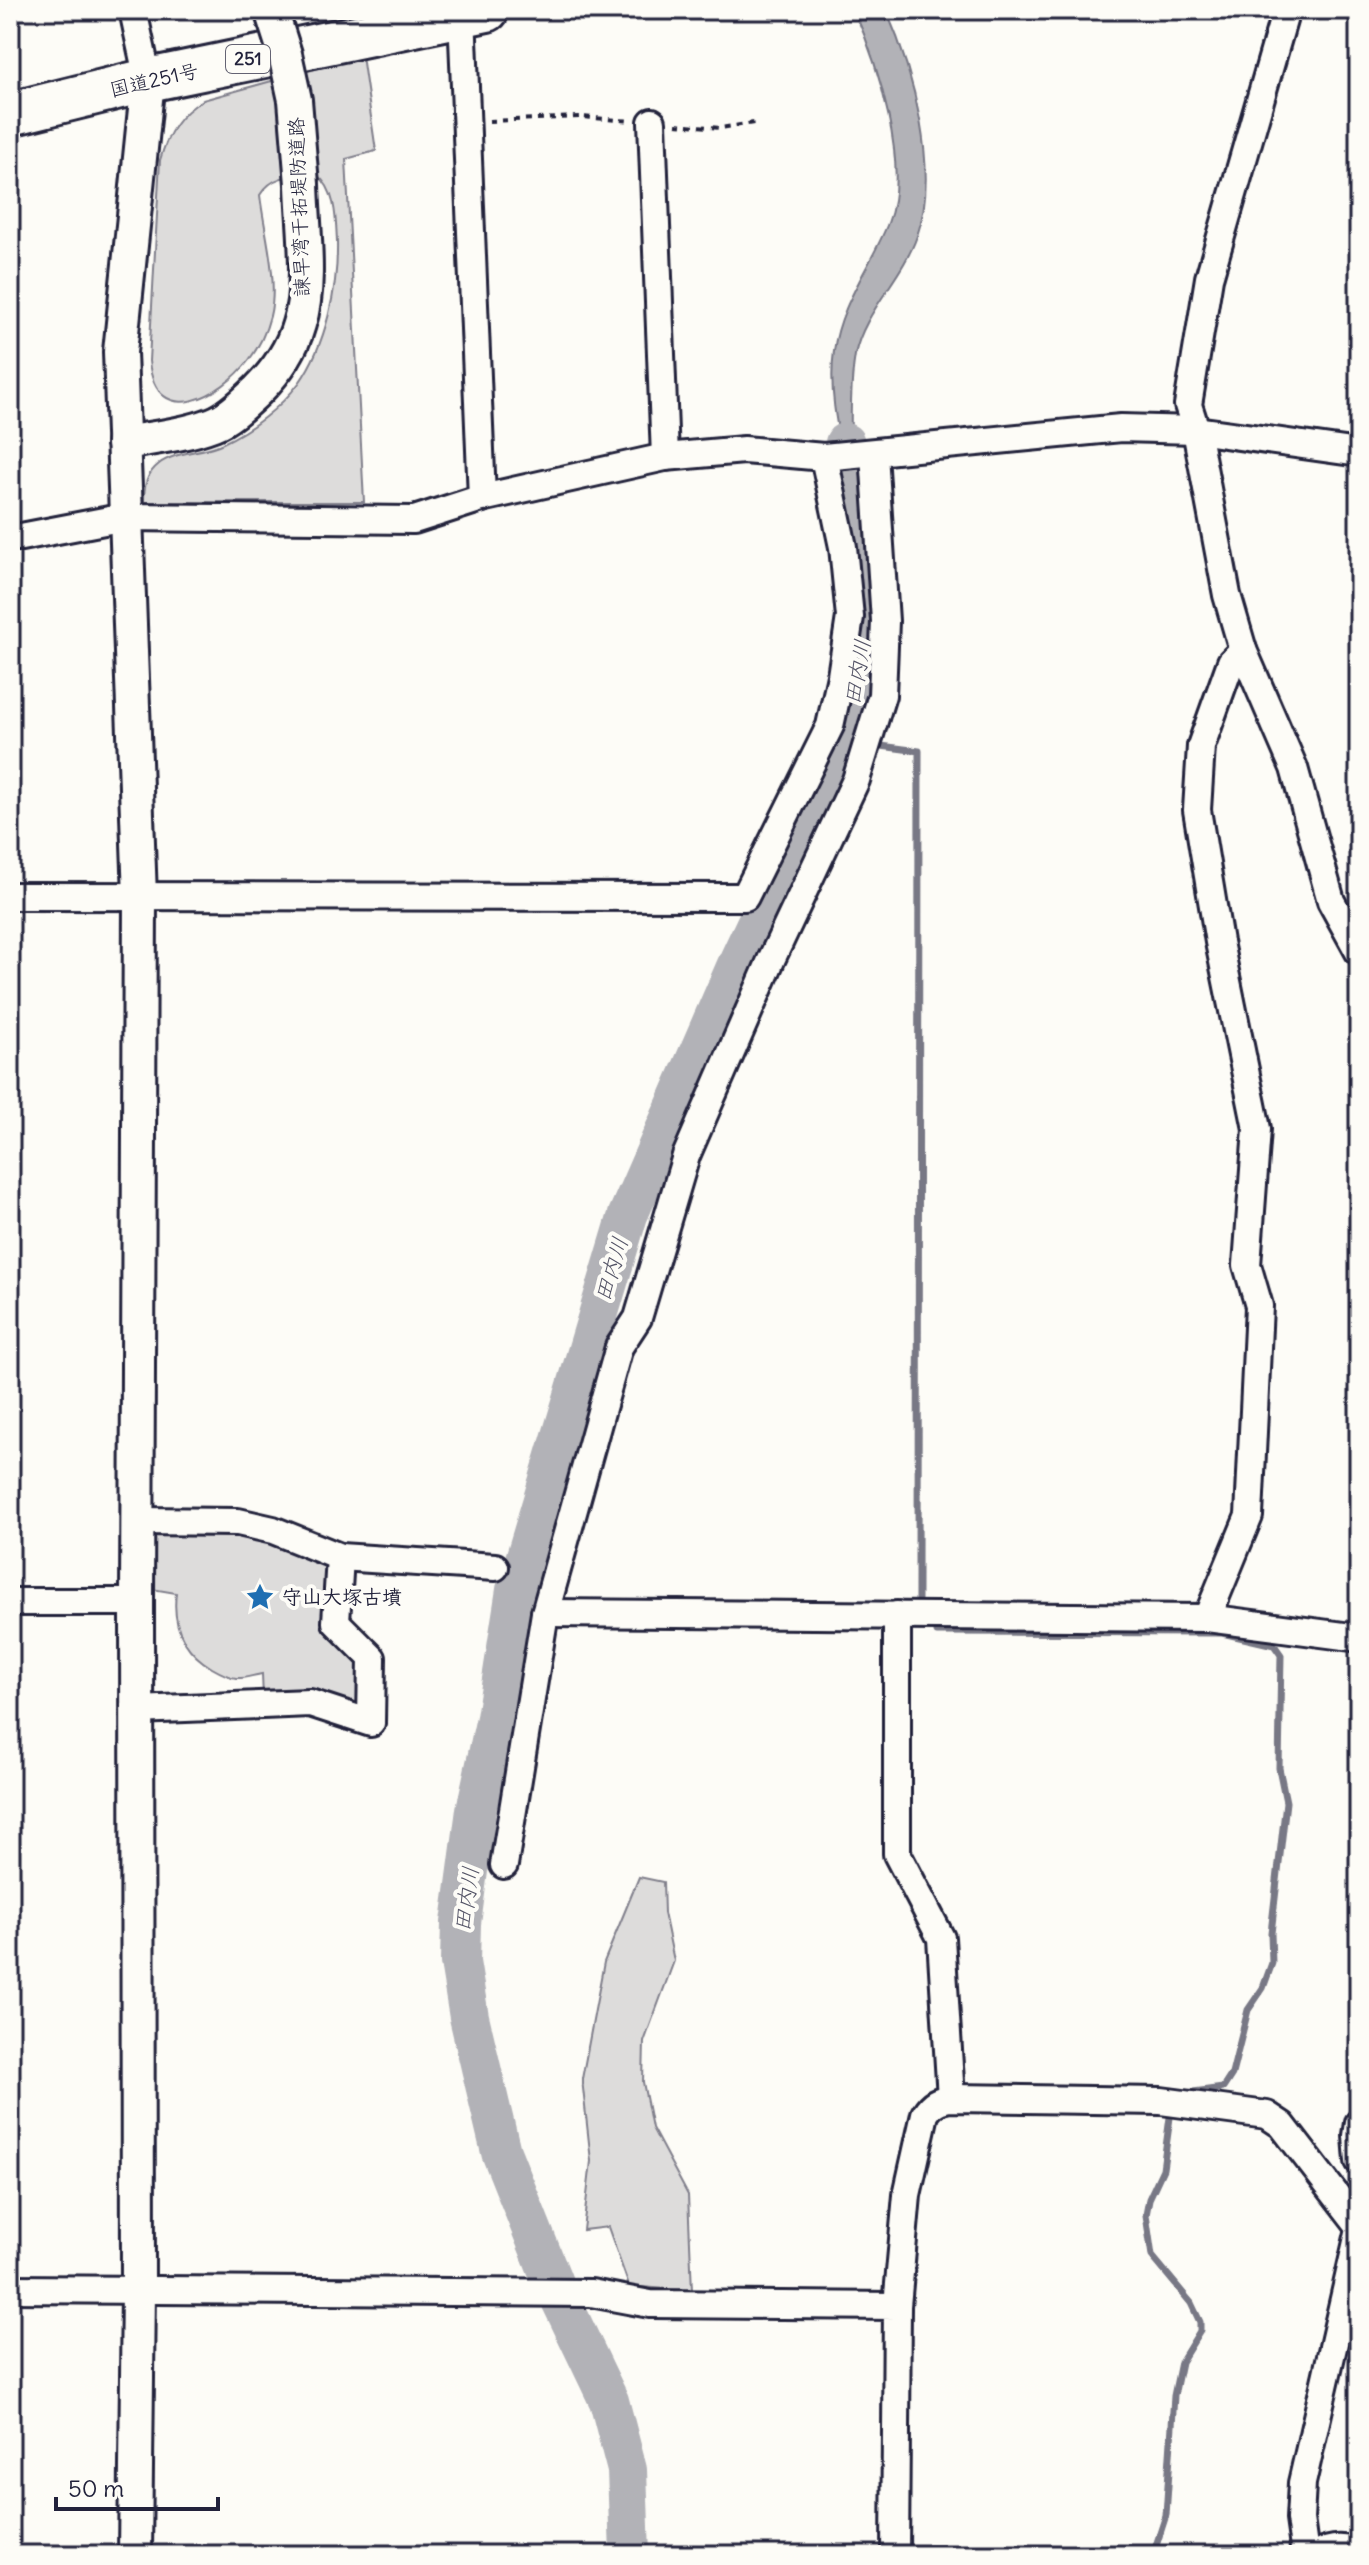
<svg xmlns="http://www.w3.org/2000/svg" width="1369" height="2565" viewBox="0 0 1369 2565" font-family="Delius,'Klee One',sans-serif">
<rect width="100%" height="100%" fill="#fdfcf7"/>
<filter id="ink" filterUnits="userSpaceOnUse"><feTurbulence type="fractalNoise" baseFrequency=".0125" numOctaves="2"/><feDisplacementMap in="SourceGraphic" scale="16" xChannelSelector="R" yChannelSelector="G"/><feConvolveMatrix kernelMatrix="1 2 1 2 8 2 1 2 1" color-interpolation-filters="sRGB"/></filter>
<g filter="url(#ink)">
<g fill="#dddcdb" stroke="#807f8b" stroke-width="2">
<path d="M362 56 376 151 346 159 364 502H144C144 486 146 474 159 464 175 451 204 453 223 443 251 430 280 408 299 383 326 345 338 288 337 242 336 220 336 189 317 175 294 176 274 173 260 195 264 231 279 281 270 316 266 332 259 347 249 360 222 396 156 432 149 361L160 160C168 133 178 115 203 100Z"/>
<path d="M235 1529 335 1561 332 1626 366 1660 364 1710 263 1698 262 1674C254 1675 244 1679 236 1678 229 1677 219 1672 212 1668 183 1651 172 1626 176 1593L152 1589 153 1530Z"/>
<path d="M639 1877 663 1882 664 1913 674 1961 644 2042 643 2082 652 2128 688 2195 692 2291 629 2286 608 2227 583 2230 591 2161 582 2079 604 1962Z"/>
</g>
<path fill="#b2b2b7" stroke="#787885" stroke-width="2" d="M854 10H886C913 71 940 171 917 236 903 277 863 313 855 355 848 396 852 453 851 496 843 449 827 399 834 351 840 304 871 266 888 223 911 167 877 62 854 10Z"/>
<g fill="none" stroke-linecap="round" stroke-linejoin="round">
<g stroke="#787885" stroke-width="7">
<path d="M842 741 857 743"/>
<path d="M881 746 919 751 918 1600"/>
<path d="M937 1632 1222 1633 1274 1645 1281 1655 1279 1768 1286 1802 1271 1933 1272 1963 1263 1988 1248 2010 1232 2074 1223 2088 1186 2093"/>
<path d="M1153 2555 1166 2515 1174 2396 1181 2362 1200 2331V2322L1191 2303 1152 2256 1146 2215 1149 2199 1163 2169 1171 2110"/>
</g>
<path stroke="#b2b2b7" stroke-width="40" d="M630 2555 627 2470 609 2401 555 2288 501 2152 469 2017 460 1962 461 1923 476 1810 496 1718 516 1590 628 1215 740 958 842 741 853 702 866 615 845 443"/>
<defs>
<g id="minor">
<path d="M133 10 148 80"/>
<path d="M1286 10 1209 278 1188 405 1196 430 1227 595 1243 650 1294 768 1331 901 1359 952"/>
<path d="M462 14 482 498"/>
<path d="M652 122 665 457"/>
<path d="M10 537H21L125 517 414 520 482 498 665 457 744 450 824 457 1121 428 1196 430 1359 453"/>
<path d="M10 896 745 897 830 726 841 676 850 617 843 547 824 457"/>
<path d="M137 1521 238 1522 273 1530 340 1557 495 1567"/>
<path d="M10 1602H137"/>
<path d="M545 1613 1207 1618 1359 1638"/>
<path d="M897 1615V1854L941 1938 951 2098"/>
<path d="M1207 1618 1249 1516 1259 1306 1247 1265 1257 1129 1219 942 1197 810 1201 746 1231 662 1243 650"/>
<path d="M137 1710 310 1703 371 1723 372 1658 336 1622 340 1557"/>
<path d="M504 1865 545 1613 619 1347 638 1318 686 1156 772 958 856 780 882 695 885 621 874 454"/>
<path d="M1359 2123 1357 2136 1359 2161"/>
<path d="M10 2289 591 2293 650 2304 897 2306 895 2555"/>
<path d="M897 2306 907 2195 925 2114C932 2103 938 2100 951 2098L1161 2101 1267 2115 1282 2125 1359 2225"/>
<path d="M1305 2555 1300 2519 1302 2483 1359 2233"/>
<path d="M1316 2555C1330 2548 1344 2546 1359 2554"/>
</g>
<g id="tertiary">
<path d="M123 443C153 438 184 435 213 424 229 418 244 403 257 391 275 373 292 349 299 324 312 284 303 226 302 184"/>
<path d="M135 2555 138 2289 137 1602 140 897 120 352 148 80"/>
</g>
<path id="trunk" d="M10 114 148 80 487 10"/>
</defs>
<use href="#minor" stroke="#22223b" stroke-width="32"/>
<use href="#tertiary" stroke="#22223b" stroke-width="38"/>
<use href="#trunk" stroke="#22223b" stroke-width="48"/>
<g stroke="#22223b" stroke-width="4" stroke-dasharray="6 6" stroke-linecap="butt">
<path d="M489 121 581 117 632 121"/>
<path d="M676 124 720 128 754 123"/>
</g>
<use href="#minor" stroke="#fdfcf7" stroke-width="26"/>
<use href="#tertiary" stroke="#fdfcf7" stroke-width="32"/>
<use href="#trunk" stroke="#fdfcf7" stroke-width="42"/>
<defs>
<path id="tertiary-bridge" d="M271 10 285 54 295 100 302 184"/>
</defs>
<use href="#tertiary-bridge" stroke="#22223b" stroke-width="38" stroke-linecap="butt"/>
<use href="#tertiary-bridge" stroke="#fdfcf7" stroke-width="32"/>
</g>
</g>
<defs>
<symbol id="sight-bare" viewBox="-9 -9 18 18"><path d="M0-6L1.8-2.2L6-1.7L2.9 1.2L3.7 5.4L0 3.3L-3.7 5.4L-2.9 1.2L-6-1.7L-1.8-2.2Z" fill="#1f6fb2" stroke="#fdfcf7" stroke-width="2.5" paint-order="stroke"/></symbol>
</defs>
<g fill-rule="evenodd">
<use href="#sight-bare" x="240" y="1577" width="40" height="40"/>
</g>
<g text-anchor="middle" stroke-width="8" stroke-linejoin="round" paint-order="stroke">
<rect fill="#fdfcf7" stroke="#646373" stroke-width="2" x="226" y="45" width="44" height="28" rx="6"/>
<g font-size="18" font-weight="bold" fill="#22223b">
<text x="248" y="65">251</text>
</g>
<g font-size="20" fill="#22223b" stroke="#fdfcf7">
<text transform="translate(154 80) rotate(-13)" y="7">国道251号</text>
<text transform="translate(299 207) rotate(-92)" y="7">諫早湾干拓堤防道路</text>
</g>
<g font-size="20" font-weight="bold" fill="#22223b" stroke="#fdfcf7" text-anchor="start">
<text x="282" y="1604">守山大塚古墳</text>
</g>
<g font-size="22" font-style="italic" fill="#545466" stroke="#fdfcf7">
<text transform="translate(857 672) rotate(-80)" y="8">田内川</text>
<text transform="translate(611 1269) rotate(-73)" y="8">田内川</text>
<text transform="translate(466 1899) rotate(-82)" y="8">田内川</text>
</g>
</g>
<rect width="1369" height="2565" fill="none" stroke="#fdfcf7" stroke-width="40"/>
<rect x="20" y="20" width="1329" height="2525" fill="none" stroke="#22223b" stroke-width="3" filter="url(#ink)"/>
<path d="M56 2497v12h162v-12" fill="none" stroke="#22223b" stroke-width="4"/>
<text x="68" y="2497" font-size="24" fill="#22223b" stroke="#fdfcf7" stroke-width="6" paint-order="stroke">50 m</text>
</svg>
